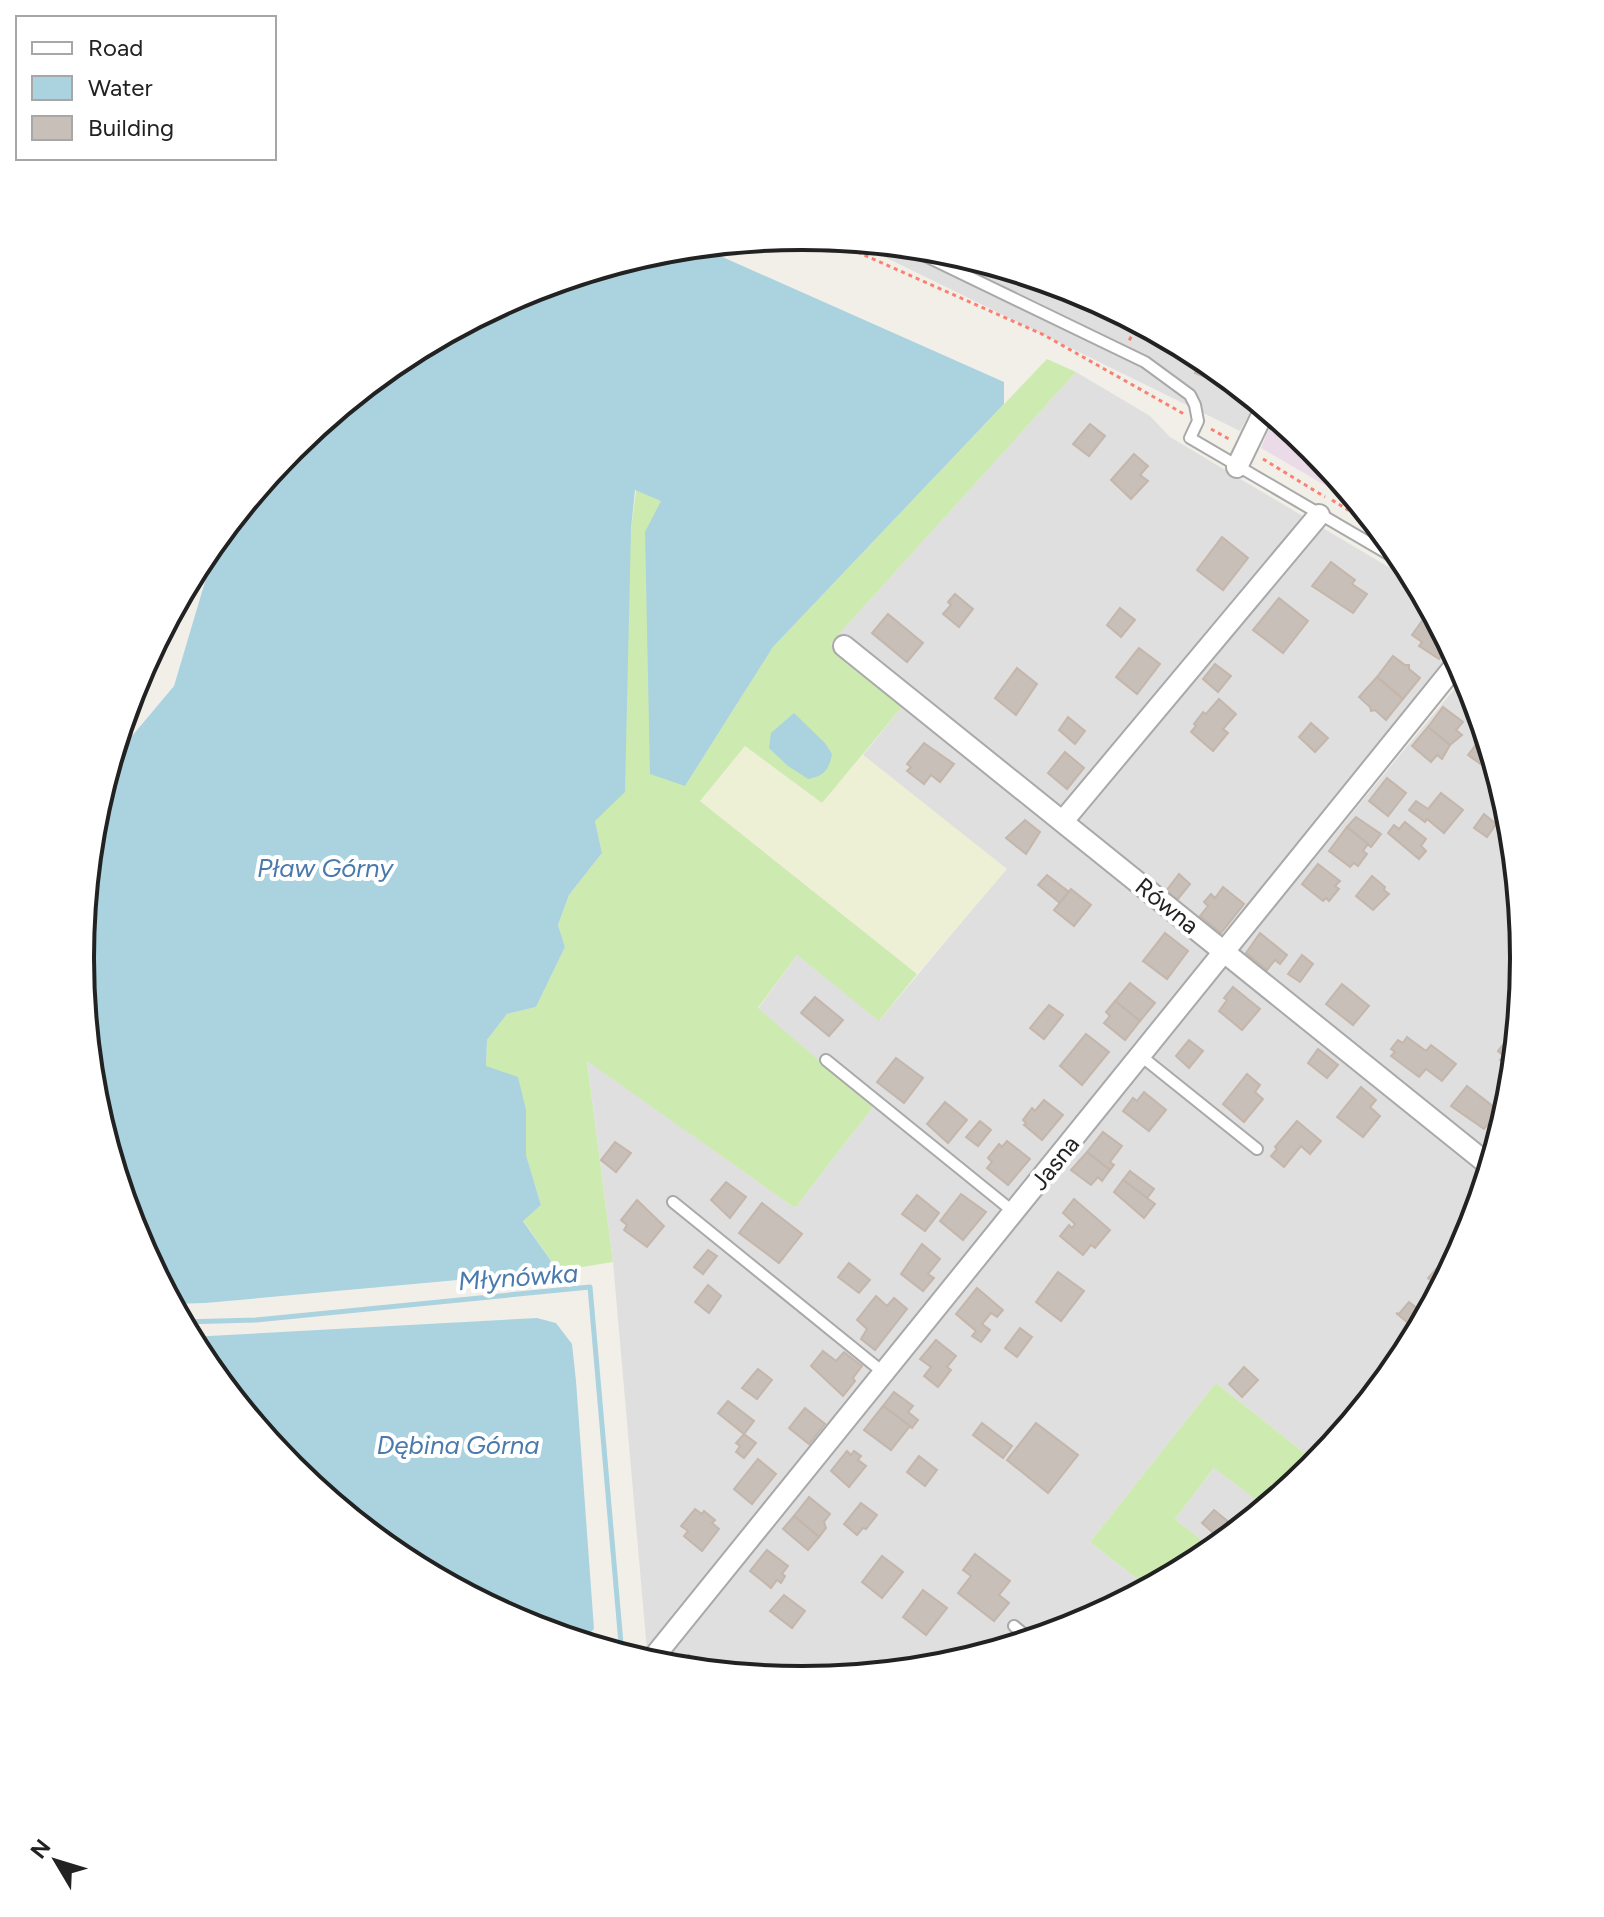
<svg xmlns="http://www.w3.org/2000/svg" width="1604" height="1917" viewBox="0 0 1604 1917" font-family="Figtree,sans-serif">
<rect width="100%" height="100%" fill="#f2efe9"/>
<g fill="#e0dfdf">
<path d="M854 242 943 250 1079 292 1203 358 1256 401 1240 431Z"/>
<path d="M1076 372 1150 416 1170 437 1417 584 1454 654 647 1651 613 1262 587 1060 795 1208 873 1107 758 1009 797 955 880 1020 1006 869 863 755 902 707 829 645Z"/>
<path d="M1465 676 1510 818 1524 959 1510 1100 1492 1158 1236 954Z"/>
<path d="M1226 964 1487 1174 1469 1235 1402 1360 1317 1463 1216 1383 1090 1542 1149 1588 1078 1626 942 1667 802 1680 658 1666Z"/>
<path d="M1215 1467 1266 1507 1214 1550 1175 1519Z"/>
</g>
<path fill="#ebdbe8" d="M1274 416 1313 448 1355 499 1354 502 1261 448Z"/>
<path fill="#eef0d5" d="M745 746 822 803 863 755 1007 869 917 974 700 801Z"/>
<g fill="#cdebb0">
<path d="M1047 359 1076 372 830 644 902 707 822 803 745 746 700 801 917 974 879 1021 797 955 758 1008 873 1107 795 1208 587 1061 613 1262 558 1271 523 1220 541 1205 526 1155V1110L486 1066 487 1040 507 1014 536 1007 565 947 558 925 569 895 602 853 595 821 636 490 662 501 685 786 773 647Z"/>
<path d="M1216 1383 1317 1463 1266 1507 1214 1468 1175 1519 1214 1550 1203 1559 1149 1588 1090 1542Z"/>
</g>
<g fill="#aad3df">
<path d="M700 247 1004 382V404L773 647 685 786 650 774 645 532 661 501 635 490 631 529 625 792 595 821 602 853 569 895 558 925 565 947 536 1007 507 1014 487 1040 486 1066 518 1077 526 1110V1155L541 1205 523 1221 558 1271 205 1303 172 1304 135 1234 94 1099 80 958 94 817 111 761 174 686 218 538 292 448 401 358 526 291 662 250Z"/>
<path d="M794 713 825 743 832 754C829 770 824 776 808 779L788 766 769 748 771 733Z"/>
<path d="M537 1318 556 1323 572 1344 576 1381 594 1629 580 1642 525 1625 400 1559 291 1469 201 1359 190 1337Z"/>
</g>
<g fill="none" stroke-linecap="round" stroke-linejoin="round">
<path stroke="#aad3df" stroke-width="5" d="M182 1322 256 1320 590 1287 622 1655"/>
</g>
<g fill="#c7bfb8" stroke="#c4b6ab" stroke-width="2">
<path d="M1055 284 1090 298 1087 304 1053 288Z"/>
<path d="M1202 357 1219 371 1215 381 1195 373Z"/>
<path d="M1090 424 1105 436 1089 456 1073 444Z"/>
<path d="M1134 454 1148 466 1140 475 1148 481 1131 499 1111 480Z"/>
<path d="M1222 537 1248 558 1223 590 1197 570Z"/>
<path d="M1331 562 1355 580 1352 584 1367 594 1353 613 1312 586Z"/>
<path d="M955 594 973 609 959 627 943 614 951 605 948 602Z"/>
<path d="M1279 598 1308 621 1283 653 1253 630Z"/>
<path d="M1120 608 1135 620 1121 637 1107 625Z"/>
<path d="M888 614 923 643 907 662 872 633Z"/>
<path d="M1427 614 1436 621 1445 638H1441L1436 644 1445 651 1439 659 1419 646 1422 642 1412 635Z"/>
<path d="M1139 648 1160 664 1137 694 1116 677Z"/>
<path d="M1393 656 1405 665H1409V669L1420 678 1403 699 1377 677Z"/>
<path d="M1215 664 1231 676 1218 692 1203 679Z"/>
<path d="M1017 668 1037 684 1016 715 995 698Z"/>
<path d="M1377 677 1403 699 1386 720 1375 710 1371 711 1370 707 1359 697Z"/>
<path d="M1219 699 1236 714 1223 729 1228 733 1213 751 1191 732 1196 726 1194 724 1203 712 1206 714Z"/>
<path d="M1443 707 1463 722 1456 730 1462 735 1450 745 1428 727Z"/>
<path d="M1068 717 1085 731 1075 744 1059 730Z"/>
<path d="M1311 723 1328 738 1315 752 1299 737Z"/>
<path d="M1428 727 1450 745 1442 759 1437 755 1431 762 1412 746Z"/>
<path d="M1478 742 1491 754 1482 765 1468 755Z"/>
<path d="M924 743 954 764 940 782 931 775 924 784 907 771 911 767 907 764Z"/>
<path d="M1065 752 1084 768 1067 789 1048 773Z"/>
<path d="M1387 778 1406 793 1388 816 1369 801Z"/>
<path d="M1441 793 1463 810 1444 833 1427 819 1425 822 1409 810 1416 801 1428 809Z"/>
<path d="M1484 814 1496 824 1487 837 1474 828Z"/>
<path d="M1356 817 1381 834 1371 847 1347 827Z"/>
<path d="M1025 820 1040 832 1026 854 1006 838Z"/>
<path d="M1405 822 1426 839 1421 846 1426 851 1419 859 1388 833 1394 825 1399 829Z"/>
<path d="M1347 827 1368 844 1363 851 1367 854 1358 866 1354 863 1350 867 1329 851Z"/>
<path d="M1318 864 1340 881 1335 886 1339 889 1329 901 1326 898 1323 901 1302 884Z"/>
<path d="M1179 874 1190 884 1177 900 1166 891Z"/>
<path d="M1047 875 1069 892 1060 903 1038 885Z"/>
<path d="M1372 876 1385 887 1384 890 1389 894 1373 910 1356 896Z"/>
<path d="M1223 887 1244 904 1221 933 1200 916 1208 906 1204 902 1211 894 1215 898Z"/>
<path d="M1071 889 1091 905 1074 926 1054 910Z"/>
<path d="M1165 933 1188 951 1167 979 1143 961Z"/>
<path d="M1260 933 1287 955 1280 964 1275 960 1267 970 1246 953Z"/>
<path d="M1302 955 1313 964 1300 982 1288 974Z"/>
<path d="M1130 983 1155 1003 1140 1021 1115 1001Z"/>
<path d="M1342 984 1369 1006 1353 1025 1326 1004Z"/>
<path d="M1233 987 1260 1009 1242 1030 1219 1011 1227 1000 1224 998Z"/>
<path d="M815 997 843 1020 829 1036 801 1013Z"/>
<path d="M1115 1001 1140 1021 1125 1040 1104 1023 1110 1016 1106 1012Z"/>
<path d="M1049 1005 1063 1015 1044 1039 1030 1028Z"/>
<path d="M1517 1027V1028L1513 1070 1500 1060 1504 1056 1498 1051Z"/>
<path d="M1086 1034 1109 1052 1082 1085 1060 1066Z"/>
<path d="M1407 1037 1426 1051 1431 1045 1456 1064 1442 1081 1426 1069 1419 1077 1391 1056 1395 1052 1391 1049 1398 1040 1403 1043Z"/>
<path d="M1189 1040 1203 1051 1189 1068 1176 1056Z"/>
<path d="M1318 1049 1338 1065 1327 1078 1308 1063Z"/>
<path d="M896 1058 923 1078 904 1103 877 1082Z"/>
<path d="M1247 1074 1260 1085 1255 1092 1263 1099 1244 1122 1223 1104Z"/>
<path d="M1467 1086 1499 1111 1484 1129 1451 1106Z"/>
<path d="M1361 1087 1376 1100 1370 1107 1380 1116 1363 1137 1337 1117Z"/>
<path d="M1144 1092 1166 1110 1149 1131 1123 1111 1133 1098 1137 1101Z"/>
<path d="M1044 1100 1063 1115 1042 1140 1024 1125 1026 1123 1023 1120 1032 1108 1035 1111Z"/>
<path d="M945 1102 967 1120 948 1143 927 1124Z"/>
<path d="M980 1121 991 1130 978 1146 966 1137Z"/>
<path d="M1297 1121 1321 1141 1310 1154 1301 1146 1284 1167 1271 1156 1277 1149 1275 1147Z"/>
<path d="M1103 1132 1122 1146 1110 1162 1114 1165 1110 1170 1087 1152Z"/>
<path d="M1007 1141 1030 1159 1008 1185 987 1168 992 1162 988 1158 999 1144 1002 1147Z"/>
<path d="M615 1142 631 1153 616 1172 601 1160Z"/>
<path d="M1087 1152 1110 1170 1102 1181 1098 1177 1091 1185 1071 1170Z"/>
<path d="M1130 1171 1154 1189 1147 1198 1123 1180Z"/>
<path d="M1123 1180 1155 1204 1144 1218 1114 1192Z"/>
<path d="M726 1182 746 1197 730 1218 711 1200Z"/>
<path d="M961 1194 986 1212 963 1240 940 1221Z"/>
<path d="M917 1195 939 1213 925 1231 902 1214Z"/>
<path d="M1074 1199 1110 1230 1095 1248 1091 1245 1083 1255 1060 1236 1069 1225 1072 1228 1075 1224 1063 1213Z"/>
<path d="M637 1200 664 1226 647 1247 624 1230 627 1225 621 1220Z"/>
<path d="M762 1203 802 1234 779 1263 739 1233Z"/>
<path d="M922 1244 940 1259 928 1274 934 1278 923 1291 901 1274Z"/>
<path d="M1453 1245 1461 1251 1441 1288 1428 1278 1448 1256 1445 1254Z"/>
<path d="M708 1250 717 1256 703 1274 694 1267Z"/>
<path d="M849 1263 870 1280 859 1293 838 1277Z"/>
<path d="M1058 1272 1084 1291 1061 1321 1036 1302Z"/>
<path d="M708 1285 721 1296 709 1313 695 1302Z"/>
<path d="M977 1288 1003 1310 997 1317 991 1313 982 1324 990 1330 981 1342 972 1336 976 1331 956 1314Z"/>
<path d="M876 1296 887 1306 894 1298 907 1309 875 1350 861 1339 867 1329 857 1320Z"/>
<path d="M1409 1302 1418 1309 1414 1313 1421 1319 1426 1316 1418 1331 1396 1313 1399 1314Z"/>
<path d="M1020 1328 1032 1337 1017 1357 1005 1348Z"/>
<path d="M936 1340 956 1356 947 1367 951 1370 938 1387 924 1376 931 1367 920 1359Z"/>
<path d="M823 1351 836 1361 844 1352 862 1366 853 1378 855 1381 843 1396 811 1366Z"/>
<path d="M1244 1367 1258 1380 1242 1397 1229 1384Z"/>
<path d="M758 1369 772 1380 757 1399 742 1388Z"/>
<path d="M894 1392 913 1406 908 1412 918 1420 912 1428 883 1406Z"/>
<path d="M728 1401 754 1421 744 1434 718 1413Z"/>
<path d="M883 1406 910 1426 891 1450 864 1430Z"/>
<path d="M805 1408 825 1424 809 1444 789 1428Z"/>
<path d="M982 1423 1012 1446 1003 1458 973 1435Z"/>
<path d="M1036 1423 1078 1455 1048 1493 1007 1460Z"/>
<path d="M744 1434 756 1443 744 1458 736 1452 740 1446 736 1443Z"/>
<path d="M847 1451 851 1455 854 1451 861 1456 858 1460 866 1466 849 1487 831 1471Z"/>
<path d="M919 1456 937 1470 925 1486 907 1472Z"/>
<path d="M758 1459 776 1474 752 1504 734 1489Z"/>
<path d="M809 1497 830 1514 824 1522 826 1528 819 1537 794 1516Z"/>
<path d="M861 1503 877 1515 866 1529 863 1528 857 1535 844 1524Z"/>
<path d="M695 1509 702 1514 704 1511 715 1520 712 1523 719 1529 702 1551 684 1536 688 1531 681 1526Z"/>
<path d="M1214 1510 1236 1528 1224 1542 1202 1523Z"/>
<path d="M794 1516 819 1537 808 1550 783 1529Z"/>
<path d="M767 1550 788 1566 782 1574 785 1576 781 1583 777 1580 771 1588 750 1571Z"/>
<path d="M975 1554 1010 1581 999 1595 1009 1603 994 1621 958 1593 971 1576 963 1570Z"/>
<path d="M882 1556 903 1572 882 1598 862 1582Z"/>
<path d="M923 1590 947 1608 926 1635 903 1617Z"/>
<path d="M784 1595 805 1611 792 1628 770 1611Z"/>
<path d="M689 1655 707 1669 705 1671 679 1668Z"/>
</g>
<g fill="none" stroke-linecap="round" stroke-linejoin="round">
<defs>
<g id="service">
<path d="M907 247 1145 362 1190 395 1195 405 1198 421 1190 438 1407 565"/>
<path d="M1141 1056 1257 1149"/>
<path d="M826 1060 1015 1213"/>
<path d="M673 1202 884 1373"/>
<path d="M1014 1626 1031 1640"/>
</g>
<g id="minor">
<path d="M1237 467 1265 409"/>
<path d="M844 646 1490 1166"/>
<path d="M1063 821 1319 515"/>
<path d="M649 1663 1458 662"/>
</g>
</defs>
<use href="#service" stroke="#a9a9a9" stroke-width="14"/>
<use href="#minor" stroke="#a9a9a9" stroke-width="24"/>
<g stroke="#fa8072" stroke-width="3" stroke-dasharray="4 4" stroke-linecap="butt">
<path d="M828 239 1044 335 1184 414"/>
<path d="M997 267 1135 329 1129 341"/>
<path d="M1211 429 1229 439"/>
<path d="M1263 459 1325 497"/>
<path d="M1332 500 1379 529"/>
</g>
<use href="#service" stroke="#fff" stroke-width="10"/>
<use href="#minor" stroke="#fff" stroke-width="20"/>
</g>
<g text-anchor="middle" stroke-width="8" stroke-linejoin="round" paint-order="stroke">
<g font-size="24" fill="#222" stroke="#fff">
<text transform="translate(1167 906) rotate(39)" y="8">Równa</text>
<text transform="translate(1055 1163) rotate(-51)" y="8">Jasna</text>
</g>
<g font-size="26" font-style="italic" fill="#4a7aab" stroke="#fff">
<text x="325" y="877">Pław Górny</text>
<text transform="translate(518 1277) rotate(-4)" y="9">Młynówka</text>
<text x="458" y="1454">Dębina Górna</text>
</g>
</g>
<path d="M0 0H1604V1917H0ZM94 958a708 708 0 1 1 1416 0a708 708 0 1 1-1416 0Z" fill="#fff" fill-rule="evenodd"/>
<path fill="none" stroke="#222" stroke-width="4" d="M94 958a708 708 0 1 1 1416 0a708 708 0 1 1-1416 0Z"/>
<rect x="16" y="16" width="260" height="144" fill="#ffffff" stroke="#a7a7a7" stroke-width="2"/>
<rect x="32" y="42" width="40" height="12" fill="#ffffff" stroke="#a7a7a7" stroke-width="2"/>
<text x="88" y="56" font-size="24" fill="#222222">Road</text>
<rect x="32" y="76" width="40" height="24" fill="#aad3df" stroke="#a7a7a7" stroke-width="2"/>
<text x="88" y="96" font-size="24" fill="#222222">Water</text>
<rect x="32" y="116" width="40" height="24" fill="#c7bfb8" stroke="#a7a7a7" stroke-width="2"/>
<text x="88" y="136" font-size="24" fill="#222222">Building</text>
<g transform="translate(56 1861) rotate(308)" stroke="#ffffff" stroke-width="6" paint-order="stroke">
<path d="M0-6L14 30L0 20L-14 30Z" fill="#222222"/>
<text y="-12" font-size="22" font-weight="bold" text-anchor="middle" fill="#222222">N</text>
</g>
</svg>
